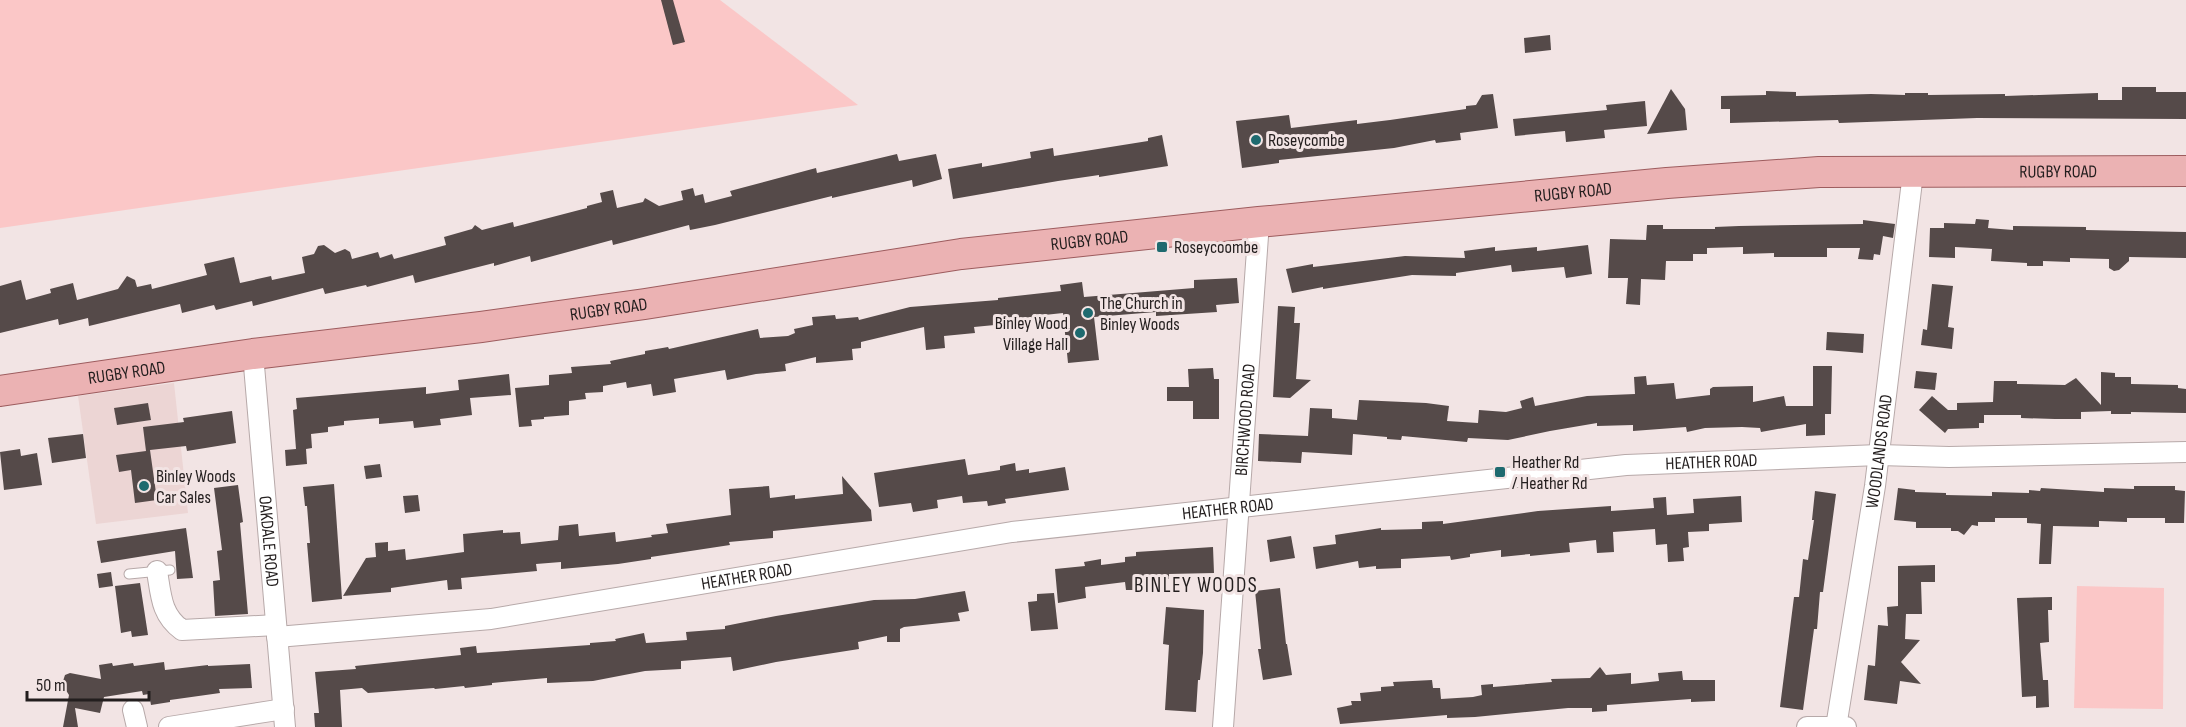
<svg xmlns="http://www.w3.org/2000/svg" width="2186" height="727" viewBox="0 0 2186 727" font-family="'Sofia Sans Condensed',sans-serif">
<rect width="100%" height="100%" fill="#f2e4e4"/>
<path fill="#ecd5d4" d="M174 383 188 513 96 524 78 396Z"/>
<g fill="#fbc7c7">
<path d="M0 0H720L858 105 0 228Z"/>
<path d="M2077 586 2164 588 2163 709 2074 708Z"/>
</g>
<g fill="#554a49">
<path d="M661 0H673L685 42 673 45Z"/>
<path d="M1550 35 1551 50 1525 53 1524 38Z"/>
<path d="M2122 87H2156V92H2186V119L1977 118 1839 123 1838 120 1730 123V109H1721V96L1766 95V91L1796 92V96L1871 94 1905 95V93H1928V95L2005 94V96L2098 93V100H2122Z"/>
<path d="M1671 89 1685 109 1687 130 1647 134Z"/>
<path d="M1493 94 1498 128 1460 133 1461 140 1436 143 1435 140 1394 148 1279 160V163L1242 168 1236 121 1289 115 1291 128 1357 120V124L1390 120 1466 109V106L1476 105 1482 95Z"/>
<path d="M1645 101 1647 126 1604 130 1605 138 1566 142 1565 131 1515 136 1513 119 1607 110 1606 105Z"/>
<path d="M1162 135 1168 166 1099 177V175L1058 181 953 199 948 169 982 163V167L1031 158 1030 152 1053 148 1054 156 1148 141V138Z"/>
<path d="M897 154 899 161 936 154 942 179 913 187 912 180 832 198V196L715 225 690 230 689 225 613 245 612 240 531 262 530 256 494 266V263L415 283 413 275 367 287 366 285 325 294 323 288 253 306 252 301 216 310 214 305 182 313 180 304 89 326 88 318 59 325 58 319 0 333V286L21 280 26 300 51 293 50 289 73 283 77 300 118 289 127 276 135 280 137 287 151 284 152 289 207 275 204 264 234 257 240 283 271 276 272 280 305 273 302 257 314 254 318 246 324 245 335 253 345 249 350 252 352 259 378 252 380 258 392 254 394 259 446 245 444 237 472 229 475 225 482 230 513 222 514 227 587 208V206L602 202 600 193 613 190 617 208 643 202 645 198 659 206 683 200 681 191 693 188 695 196 703 194 705 203 732 196 730 191 816 168 817 173Z"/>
<path d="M1976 219 1989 220 1988 228 2013 230V226L2086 227V230L2186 232V258L2129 257V261L2119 270 2114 271 2109 268V259L2070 258V262L2043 261V266H2027V263L1991 261 1992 249 1955 247V258L1929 257 1930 228H1944V223L1975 224Z"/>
<path d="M1863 220 1895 224 1893 238 1883 236 1880 255 1874 254 1873 260 1858 259 1860 248H1827V257H1774V253L1743 254V247L1707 248V254H1693V261H1666L1665 280 1641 279 1640 305 1626 304 1628 278H1608L1610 239 1646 240 1647 225H1663V229H1715V227L1739 226 1863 224Z"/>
<path d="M1588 245 1592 274 1566 278 1564 267 1512 272 1511 265 1456 273V276L1412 275 1323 289V287L1292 293 1286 269 1313 264V267L1405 256 1465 258 1464 251 1495 247V251L1537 247V251Z"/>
<path d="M1237 278 1239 303 1216 305 1217 312 1156 316V312L1094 317 1099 360 1068 363 1063 313 1035 316 1036 321 974 327 975 333 944 336 945 348 926 350 924 327 861 342V348L852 349 853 360 816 363V357L785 364 786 371 756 374 727 380 725 370 674 379 676 392 653 396 651 384 627 388 626 382 603 386V392L585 393 586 399 569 401V415L544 417V419L531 420 532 426 519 427 515 388 549 385V375L572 373 571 367 611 364 610 361 645 354V351L668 347 669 349 758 329 760 338 788 336 795 333 794 329 813 325 812 317 835 315 836 319 858 317 859 320 910 307 998 300V298L1061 291 1060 285 1082 282 1084 297 1194 288V280Z"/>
<path d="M1932 284 1953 286 1948 327 1954 328 1952 349 1921 345 1923 329 1927 330Z"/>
<path d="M1278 306 1295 307 1294 323H1300L1296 379 1311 380 1290 398 1273 397Z"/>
<path d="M1827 332 1864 334 1863 353 1826 350Z"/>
<path d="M1813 366H1832L1831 414H1825V435L1806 436V424L1761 432 1760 428 1742 427 1705 428 1687 432 1686 427 1633 431V425L1597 426V423L1550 431 1508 440 1468 438 1467 442 1402 436 1401 440 1387 439V437L1353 434 1352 455 1302 452 1301 463 1258 461 1259 434 1308 436 1310 408 1332 409V418L1357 420 1359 400 1426 403 1449 406 1447 421 1478 423 1479 410 1506 412 1522 408 1520 401 1533 397 1535 406 1587 396 1635 394 1634 377 1646 376 1647 385 1674 383 1676 399 1710 395V389L1713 387 1753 386V402L1784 396 1786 406H1813Z"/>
<path d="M1213 368 1214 379H1219V419H1193V401H1167V387H1189L1188 369Z"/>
<path d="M1916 371 1937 373 1935 390 1914 388Z"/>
<path d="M2101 372 2115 373V377H2131V384L2178 385V388L2186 389V413L2131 412V414H2111V411L2081 412V419H2055L2021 418V415H1984V423H1979V428L1948 429 1945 433 1919 410 1932 396 1948 410H1957V403L1993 402 1994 381H2017V384L2065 385 2076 378 2101 405Z"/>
<path d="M509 374 511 395 470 398 472 415 440 419 441 425 414 428 413 421 379 424V418L344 421V425L328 427V432L311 434 312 448 306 449 307 464 286 466 285 450 296 449 293 410 297 409 296 398 426 387V394L459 390 458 380Z"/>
<path d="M148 403 151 420 117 425 114 408Z"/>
<path d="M232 411 236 443 187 451 186 446 150 450 157 500 135 503 131 470 119 472 116 455 146 451 143 427 184 422 183 418Z"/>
<path d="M83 434 86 458 52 463 48 438Z"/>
<path d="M20 449 21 456 37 453 42 485 4 490 0 452Z"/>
<path d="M965 459 968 475 1000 470V466L1015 463 1016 471 1029 469V473L1065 467 1069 490 1005 499 1006 503 988 506 987 501 963 503 962 496 937 500 938 508 913 512 911 503 879 507 874 473Z"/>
<path d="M380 464 382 477 366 479 364 466Z"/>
<path d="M842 476 871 510 872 521 773 531V538L729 542 730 545 651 557V559L618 564 561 569V562L536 564 537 571 461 578 462 589 448 590 447 580 391 588V592L343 596 366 558 376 557 375 543 388 542V551L405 549 406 560 464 552 463 534 503 530V533L520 532 521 544 558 540 559 526 578 524 579 536 615 532 616 542 652 537 651 535 668 533 666 524 731 515 729 489 769 486 770 498 795 495V499L843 494Z"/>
<path d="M334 484 342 599 312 602 307 543H310L307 506H305L303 487Z"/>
<path d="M238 485 243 522 240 523 248 614 215 616 213 581 220 580 217 551 222 550 214 488Z"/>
<path d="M2134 486H2175V490L2185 491 2184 523H2165V518H2127V522L2099 521V527L2053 526 2051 564H2039L2041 524 2027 523V518H1995V522H1978V526L1972 525 1964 535 1958 531H1951V528H1916V522L1894 520 1898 488 1915 490V492L1946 493V495L1992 496V492L2029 493V490L2040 491 2041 488 2104 492V488L2134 489Z"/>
<path d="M1815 491 1836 494 1823 592H1820L1817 629H1814L1803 710 1780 707 1794 597H1799L1803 559 1808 560 1814 520H1812Z"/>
<path d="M418 495 420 511 405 513 403 496Z"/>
<path d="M1741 496 1742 522 1709 524V531L1688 532 1689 547 1683 548 1684 561 1668 562 1667 544 1656 545 1655 529 1613 532 1614 552 1597 553 1596 540 1569 543 1570 552 1530 556V554L1501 557V550L1470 554V557L1451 560 1450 556 1401 559V568L1376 569V566L1359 568 1358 561 1316 569 1313 547 1336 544 1335 535 1381 528V530L1422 529V522L1443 521V524L1538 511 1611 506V511L1654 508 1653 498 1666 497 1667 515 1694 513 1693 499Z"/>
<path d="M186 528 193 578 177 579 175 551 101 563 97 541Z"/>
<path d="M1291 536 1295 558 1270 562 1267 540Z"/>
<path d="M1213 547 1214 573 1169 574V579L1142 580V590H1126L1125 582 1085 587 1086 598 1058 603 1055 569 1085 566 1084 562 1101 559V565L1125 562V557L1136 556V552Z"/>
<path d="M1935 565V582H1921L1922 614H1906L1905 639 1920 640 1901 662 1921 684 1900 681 1897 704 1864 700 1868 665 1875 666 1878 625 1888 626 1887 607 1898 606V566Z"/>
<path d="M111 572 113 586 99 588 97 574Z"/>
<path d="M140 583 148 635 132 637 131 631 121 633 115 586Z"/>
<path d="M1280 588 1286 644H1287L1292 675 1263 680 1258 649H1261L1255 591Z"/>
<path d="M965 591 969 611 958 613 960 621 904 627 900 629V642H887V636L858 642 859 649 776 662 733 671 731 657 681 661V669L645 671 593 681 547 683V678L492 683V685L465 688 464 686 435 689 434 688 368 693 362 688 340 690 342 727H315L314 713H319L315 672 356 669 355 666 461 655 460 648 476 646 477 653 590 645V643L616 641 615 639 644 633 646 643 687 640 686 632 725 629V626L776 616 874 600 915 599Z"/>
<path d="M1054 593 1058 629 1031 631 1028 602 1037 601V594Z"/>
<path d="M2052 597V610H2048L2049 642 2040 643 2043 680H2048L2049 707 2036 708V696L2022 697 2017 598Z"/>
<path d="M1166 607 1204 610 1203 653 1200 680H1198L1196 712 1165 710 1169 645 1163 644Z"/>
<path d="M164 662 165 670 208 665V666L250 664 252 688 219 689 220 693 170 700V702L151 705 149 694 143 695 142 691 104 697 100 713 75 708 78 727H63L69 695 62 684 65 675 70 673 101 679 99 665 112 663 113 666 133 663 134 666Z"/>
<path d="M1600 667 1606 675 1631 673V684L1659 681 1658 673 1682 671 1683 680H1715V701L1691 702V699L1607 705V711L1592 712V708H1568L1475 717 1447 718V715L1340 724 1337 708 1352 705 1351 701H1361L1360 693 1381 691V687L1394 686 1393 682 1432 680 1433 688H1440L1441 699 1473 697 1482 695 1481 685 1493 684V687L1552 682 1551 679 1590 678Z"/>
</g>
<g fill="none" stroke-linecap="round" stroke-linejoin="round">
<defs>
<path id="service" d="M129 574 170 570"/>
<g id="minor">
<path id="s1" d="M253 354 285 727"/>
<path d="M157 571C161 595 161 615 182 630L276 625"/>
<path id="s2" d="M277 637 491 619 1012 532 1626 465 1879 455 1949 457 2186 452"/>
<path d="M133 710 137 727"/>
<path d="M169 727 284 709"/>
<path id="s3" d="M1223 727 1259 222"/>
<path d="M1807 727H1846"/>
<path id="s4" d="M1836 727 1875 486 1913 173"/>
</g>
<g id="primary">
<path id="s5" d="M0 391 253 354 481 327 645 304 961 254 1259 222 1667 183 1819 172 2186 171"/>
</g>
</defs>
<use href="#service" stroke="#b7a9a9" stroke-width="11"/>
<use href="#minor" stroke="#b7a9a9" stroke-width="22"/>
<use href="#primary" stroke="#9d5c5e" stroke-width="32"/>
<use href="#service" stroke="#fff" stroke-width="9"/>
<use href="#minor" stroke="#fff" stroke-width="20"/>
<use href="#primary" stroke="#ebb2b3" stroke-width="30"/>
</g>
<g fill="#1e6a6f" stroke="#f2e4e4" stroke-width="2">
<circle cx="1256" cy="140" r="6"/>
<rect x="1156" y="241" width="12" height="12" rx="3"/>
<circle cx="1088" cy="313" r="6"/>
<circle cx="1080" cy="333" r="6"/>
<rect x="1494" y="466" width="12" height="12" rx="3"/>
<circle cx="144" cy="486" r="6"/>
</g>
<g text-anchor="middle" stroke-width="6" stroke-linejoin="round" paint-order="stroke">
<g font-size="18" fill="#231e1e" stroke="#f2e4e4" text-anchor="start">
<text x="1268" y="146">Roseycombe</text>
<text x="1174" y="253">Roseycoombe</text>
<text x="1100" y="309">The Church in<tspan x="1100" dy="21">Binley Woods</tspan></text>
<text x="1068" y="329" text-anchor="end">Binley Wood<tspan x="1068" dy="21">Village Hall</tspan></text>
<text x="1512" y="468">Heather Rd<tspan x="1512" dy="21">/ Heather Rd</tspan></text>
<text x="156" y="482">Binley Woods<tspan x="156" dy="21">Car Sales</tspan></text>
</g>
<g font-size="18" fill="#231e1e" stroke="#f2e4e4">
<text dy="6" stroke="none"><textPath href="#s5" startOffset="2072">RUGBY ROAD</textPath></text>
<text dy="6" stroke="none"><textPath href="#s5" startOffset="1586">RUGBY ROAD</textPath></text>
<text dy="6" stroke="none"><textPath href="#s5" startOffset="1100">RUGBY ROAD</textPath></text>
<text dy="6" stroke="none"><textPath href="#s5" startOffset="614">RUGBY ROAD</textPath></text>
<text dy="6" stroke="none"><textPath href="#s5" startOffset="128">RUGBY ROAD</textPath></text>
<text dy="6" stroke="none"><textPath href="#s3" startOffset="308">BIRCHWOOD ROAD</textPath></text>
<text dy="6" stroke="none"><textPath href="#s4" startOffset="279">WOODLANDS ROAD</textPath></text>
<text dy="6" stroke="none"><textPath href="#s2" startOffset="1446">HEATHER ROAD</textPath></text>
<text dy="6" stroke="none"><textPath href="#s2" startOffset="960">HEATHER ROAD</textPath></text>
<text dy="6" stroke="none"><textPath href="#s1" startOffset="188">OAKDALE ROAD</textPath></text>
<text dy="6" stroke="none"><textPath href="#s2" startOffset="474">HEATHER ROAD</textPath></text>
</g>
<g font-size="21" letter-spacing="1.5" fill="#231e1e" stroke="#f2e4e4">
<text x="1196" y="592">BINLEY WOODS</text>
</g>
</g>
<path d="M27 691v9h122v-9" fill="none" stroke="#231e1e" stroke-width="3"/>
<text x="36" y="691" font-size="18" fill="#231e1e" stroke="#f2e4e4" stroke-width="4.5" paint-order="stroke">50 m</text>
</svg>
